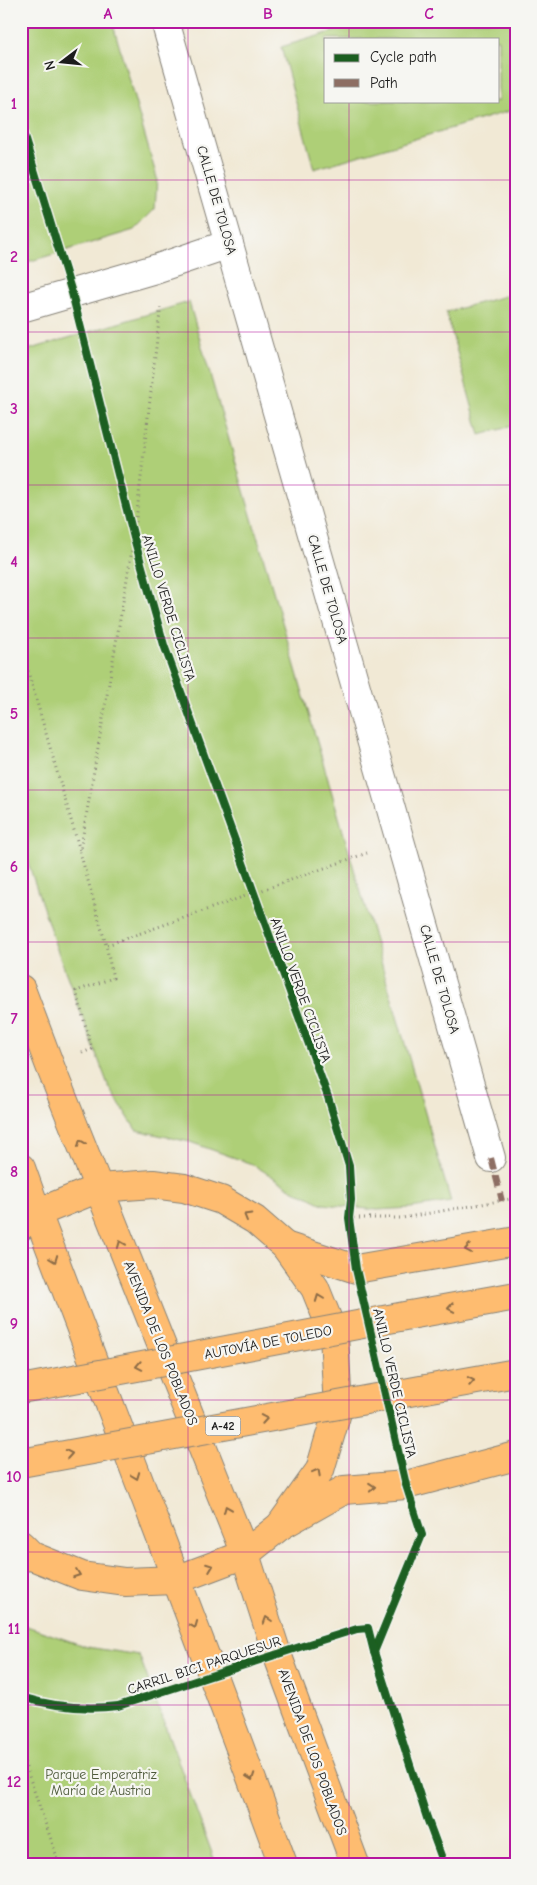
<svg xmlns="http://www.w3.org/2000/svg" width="537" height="1885" viewBox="0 0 537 1885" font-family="'Comic Neue',sans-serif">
<rect width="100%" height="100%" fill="#f6f6f2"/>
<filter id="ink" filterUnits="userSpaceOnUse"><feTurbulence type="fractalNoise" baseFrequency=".02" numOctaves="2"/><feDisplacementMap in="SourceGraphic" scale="10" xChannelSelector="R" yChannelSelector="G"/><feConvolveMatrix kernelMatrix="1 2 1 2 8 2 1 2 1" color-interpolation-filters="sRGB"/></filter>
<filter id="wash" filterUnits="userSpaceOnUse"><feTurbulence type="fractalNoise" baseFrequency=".0096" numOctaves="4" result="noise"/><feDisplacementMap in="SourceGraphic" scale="20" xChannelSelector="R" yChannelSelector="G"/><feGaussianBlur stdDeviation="1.12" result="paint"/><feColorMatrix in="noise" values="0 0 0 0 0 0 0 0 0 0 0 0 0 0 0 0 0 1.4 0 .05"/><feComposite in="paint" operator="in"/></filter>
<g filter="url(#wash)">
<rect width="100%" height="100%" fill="#f1e9d5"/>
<g fill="#aecf77" stroke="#65764a" fill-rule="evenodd">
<path d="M21 21H112L157 178 155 209 134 230 21 264Z"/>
<path d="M369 21H516V109L314 169 281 47ZM326 39H498V101H326Z"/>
<path d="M516 293V425L480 435 446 312Z"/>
<path d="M189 302 451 1202 411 1208 377 1210 323 1204 294 1190 252 1164 190 1142 136 1130 108 1085 55 944 21 841V352Z"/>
<path d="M21 1624 87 1647 139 1655 216 1864H21Z"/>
</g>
</g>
<g filter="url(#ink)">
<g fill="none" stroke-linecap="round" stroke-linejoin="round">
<defs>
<g id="street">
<path d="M165 21 491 1158"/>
<path d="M21 308 155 269 229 244"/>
</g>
<g id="primary">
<path d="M21 989 50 1066 245 1554 277 1654 355 1864"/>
<path d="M21 1168 37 1213C119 1430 203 1646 283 1864"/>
<path d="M21 1226 37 1213 99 1188 153 1184 184 1188 221 1200 255 1220 285 1246 315 1288 334 1335 338 1409 320 1470 280 1526 245 1554 176 1580 125 1582 82 1576 32 1556 21 1545"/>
</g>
<g id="highway">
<path d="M285 1246 356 1269 516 1241"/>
<path d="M410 1315 516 1296"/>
<path d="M426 1389 516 1373"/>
<path d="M280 1526 344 1490 406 1485 516 1456"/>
<path d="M21 1557 32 1556"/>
</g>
</defs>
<use href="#street" stroke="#868278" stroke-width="30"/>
<use href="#primary" stroke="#868278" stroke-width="30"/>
<use href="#highway" stroke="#868278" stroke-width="30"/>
<g stroke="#868278" stroke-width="3" stroke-dasharray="1 4" stroke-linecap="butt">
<path d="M21 647 80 851"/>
<path d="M107 945 367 853"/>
<path d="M82 1053 92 1049 76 991 113 978 106 945 80 852 134 538 161 304"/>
<path d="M349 1218H402L516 1198"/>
<path d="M21 1753 56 1854 57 1864"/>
</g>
<use href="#street" stroke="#fff" stroke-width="28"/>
<use href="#primary" stroke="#febc70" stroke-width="28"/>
<use href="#highway" stroke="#febc70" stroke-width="28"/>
<defs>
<g id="highway-bridge">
<path d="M21 1389 410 1315"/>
<path d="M21 1463 426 1389"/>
</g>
</defs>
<use href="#highway-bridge" stroke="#868278" stroke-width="30" stroke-linecap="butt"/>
<use href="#highway-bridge" stroke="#febc70" stroke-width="28"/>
<path stroke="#8d6e63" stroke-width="6" stroke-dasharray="12 6" stroke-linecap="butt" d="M491 1158 502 1201"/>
<defs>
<g id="cycleway">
<path d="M21 127 72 293 134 538 164 645 328 1097 349 1166 351 1200 349 1218 356 1269 406 1485 422 1535 374 1652 427 1818 444 1864"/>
<path d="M21 1697C54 1707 85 1710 118 1706L312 1643 357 1629 368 1628 374 1652"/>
</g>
</defs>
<use href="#cycleway" stroke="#f6f6f2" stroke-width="11"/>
<use href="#cycleway" stroke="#1b5e20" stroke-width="8"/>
</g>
<defs><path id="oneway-chevron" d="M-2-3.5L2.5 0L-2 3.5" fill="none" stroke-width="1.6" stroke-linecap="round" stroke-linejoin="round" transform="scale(1.25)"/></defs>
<g stroke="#8d6c46">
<use href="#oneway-chevron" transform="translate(81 1143) rotate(-112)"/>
<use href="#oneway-chevron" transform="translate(247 1216) rotate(-150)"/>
<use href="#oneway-chevron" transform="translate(121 1244) rotate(-112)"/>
<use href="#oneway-chevron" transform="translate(468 1249) rotate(170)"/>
<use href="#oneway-chevron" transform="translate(54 1259) rotate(69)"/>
<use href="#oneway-chevron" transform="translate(319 1298) rotate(-111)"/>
<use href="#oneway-chevron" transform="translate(451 1308) rotate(170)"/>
<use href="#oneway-chevron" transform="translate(139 1366) rotate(169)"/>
<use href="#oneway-chevron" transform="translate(471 1381) rotate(-10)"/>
<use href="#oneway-chevron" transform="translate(264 1419) rotate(-10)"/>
<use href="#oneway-chevron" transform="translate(69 1454) rotate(-10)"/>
<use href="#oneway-chevron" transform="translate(317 1472) rotate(-62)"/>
<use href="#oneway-chevron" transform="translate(136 1476) rotate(69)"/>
<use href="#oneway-chevron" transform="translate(372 1487) rotate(-5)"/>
<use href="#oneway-chevron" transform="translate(227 1509) rotate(-112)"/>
<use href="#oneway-chevron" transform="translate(210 1567) rotate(-21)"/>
<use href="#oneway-chevron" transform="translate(77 1574) rotate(20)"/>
<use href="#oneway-chevron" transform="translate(267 1620) rotate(-108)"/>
<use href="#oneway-chevron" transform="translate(194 1625) rotate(68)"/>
<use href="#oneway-chevron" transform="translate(251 1777) rotate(70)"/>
</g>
</g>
<path fill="none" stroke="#b5179e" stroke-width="1" stroke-opacity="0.55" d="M188 21V1864M349 21V39M349 101V1864M21 180H516M21 332H516M21 485H516M21 638H516M21 790H516M21 942H516M21 1095H516M21 1248H516M21 1400H516M21 1552H516M21 1705H516"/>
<g text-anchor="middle" stroke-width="4.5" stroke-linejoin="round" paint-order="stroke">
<rect fill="#f6f6f2" stroke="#5d5d5c" stroke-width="1" x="205.5" y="1416.5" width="35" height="19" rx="4"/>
<g font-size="12" font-weight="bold" fill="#1c1c1c">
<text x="223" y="1430">A-42</text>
</g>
<g font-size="14" fill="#1c1c1c" stroke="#f6f6f2">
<text transform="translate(217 200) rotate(74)" y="5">CALLE DE TOLOSA</text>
<text transform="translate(328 589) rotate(74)" y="5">CALLE DE TOLOSA</text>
<text transform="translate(169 608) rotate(73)" y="5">ANILLO VERDE CICLISTA</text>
<text transform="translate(440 979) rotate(74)" y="5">CALLE DE TOLOSA</text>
<text transform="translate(301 990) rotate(70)" y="5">ANILLO VERDE CICLISTA</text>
<text transform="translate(268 1342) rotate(-11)" y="5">AUTOVÍA DE TOLEDO</text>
<text transform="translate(161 1343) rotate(68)" y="5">AVENIDA DE LOS POBLADOS</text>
<text transform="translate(395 1383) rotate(77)" y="5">ANILLO VERDE CICLISTA</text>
<text transform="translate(204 1665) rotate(-18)" y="5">CARRIL BICI PARQUESUR</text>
<text transform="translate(313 1752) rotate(70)" y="5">AVENIDA DE LOS POBLADOS</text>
</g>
<g font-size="14" fill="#4f5b3c" stroke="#f6f6f2">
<text x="101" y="1779">Parque Emperatriz<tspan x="101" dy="16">María de Austria</tspan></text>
</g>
</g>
<rect width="537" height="1885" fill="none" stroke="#f6f6f2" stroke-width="55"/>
<rect x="324" y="38" width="175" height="65" fill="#f6f6f2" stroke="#9f9f9c"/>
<rect x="334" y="54" width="25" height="8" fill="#1b5e20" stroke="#9f9f9c"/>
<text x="370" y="62" font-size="15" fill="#1c1c1c">Cycle path</text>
<rect x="334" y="79" width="25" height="8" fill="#8d6e63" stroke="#9f9f9c"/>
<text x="370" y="88" font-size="15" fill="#1c1c1c">Path</text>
<g transform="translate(62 62) rotate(254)" stroke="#f6f6f2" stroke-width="4" paint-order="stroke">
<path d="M0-4L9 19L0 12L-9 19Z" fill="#1c1c1c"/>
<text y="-8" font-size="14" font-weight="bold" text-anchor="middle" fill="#1c1c1c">N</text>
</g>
<rect x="28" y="28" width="482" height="1830" fill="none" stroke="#b5179e" stroke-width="2"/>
<g font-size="16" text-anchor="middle" font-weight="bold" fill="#b5179e">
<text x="108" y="19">A</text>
<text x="268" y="19">B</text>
<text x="429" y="19">C</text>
<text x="14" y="109">1</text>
<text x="14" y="262">2</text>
<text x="14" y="414">3</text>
<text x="14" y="567">4</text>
<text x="14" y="719">5</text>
<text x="14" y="872">6</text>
<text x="14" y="1024">7</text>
<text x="14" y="1177">8</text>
<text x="14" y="1329">9</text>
<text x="14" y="1482">10</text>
<text x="14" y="1634">11</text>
<text x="14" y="1787">12</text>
</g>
</svg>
